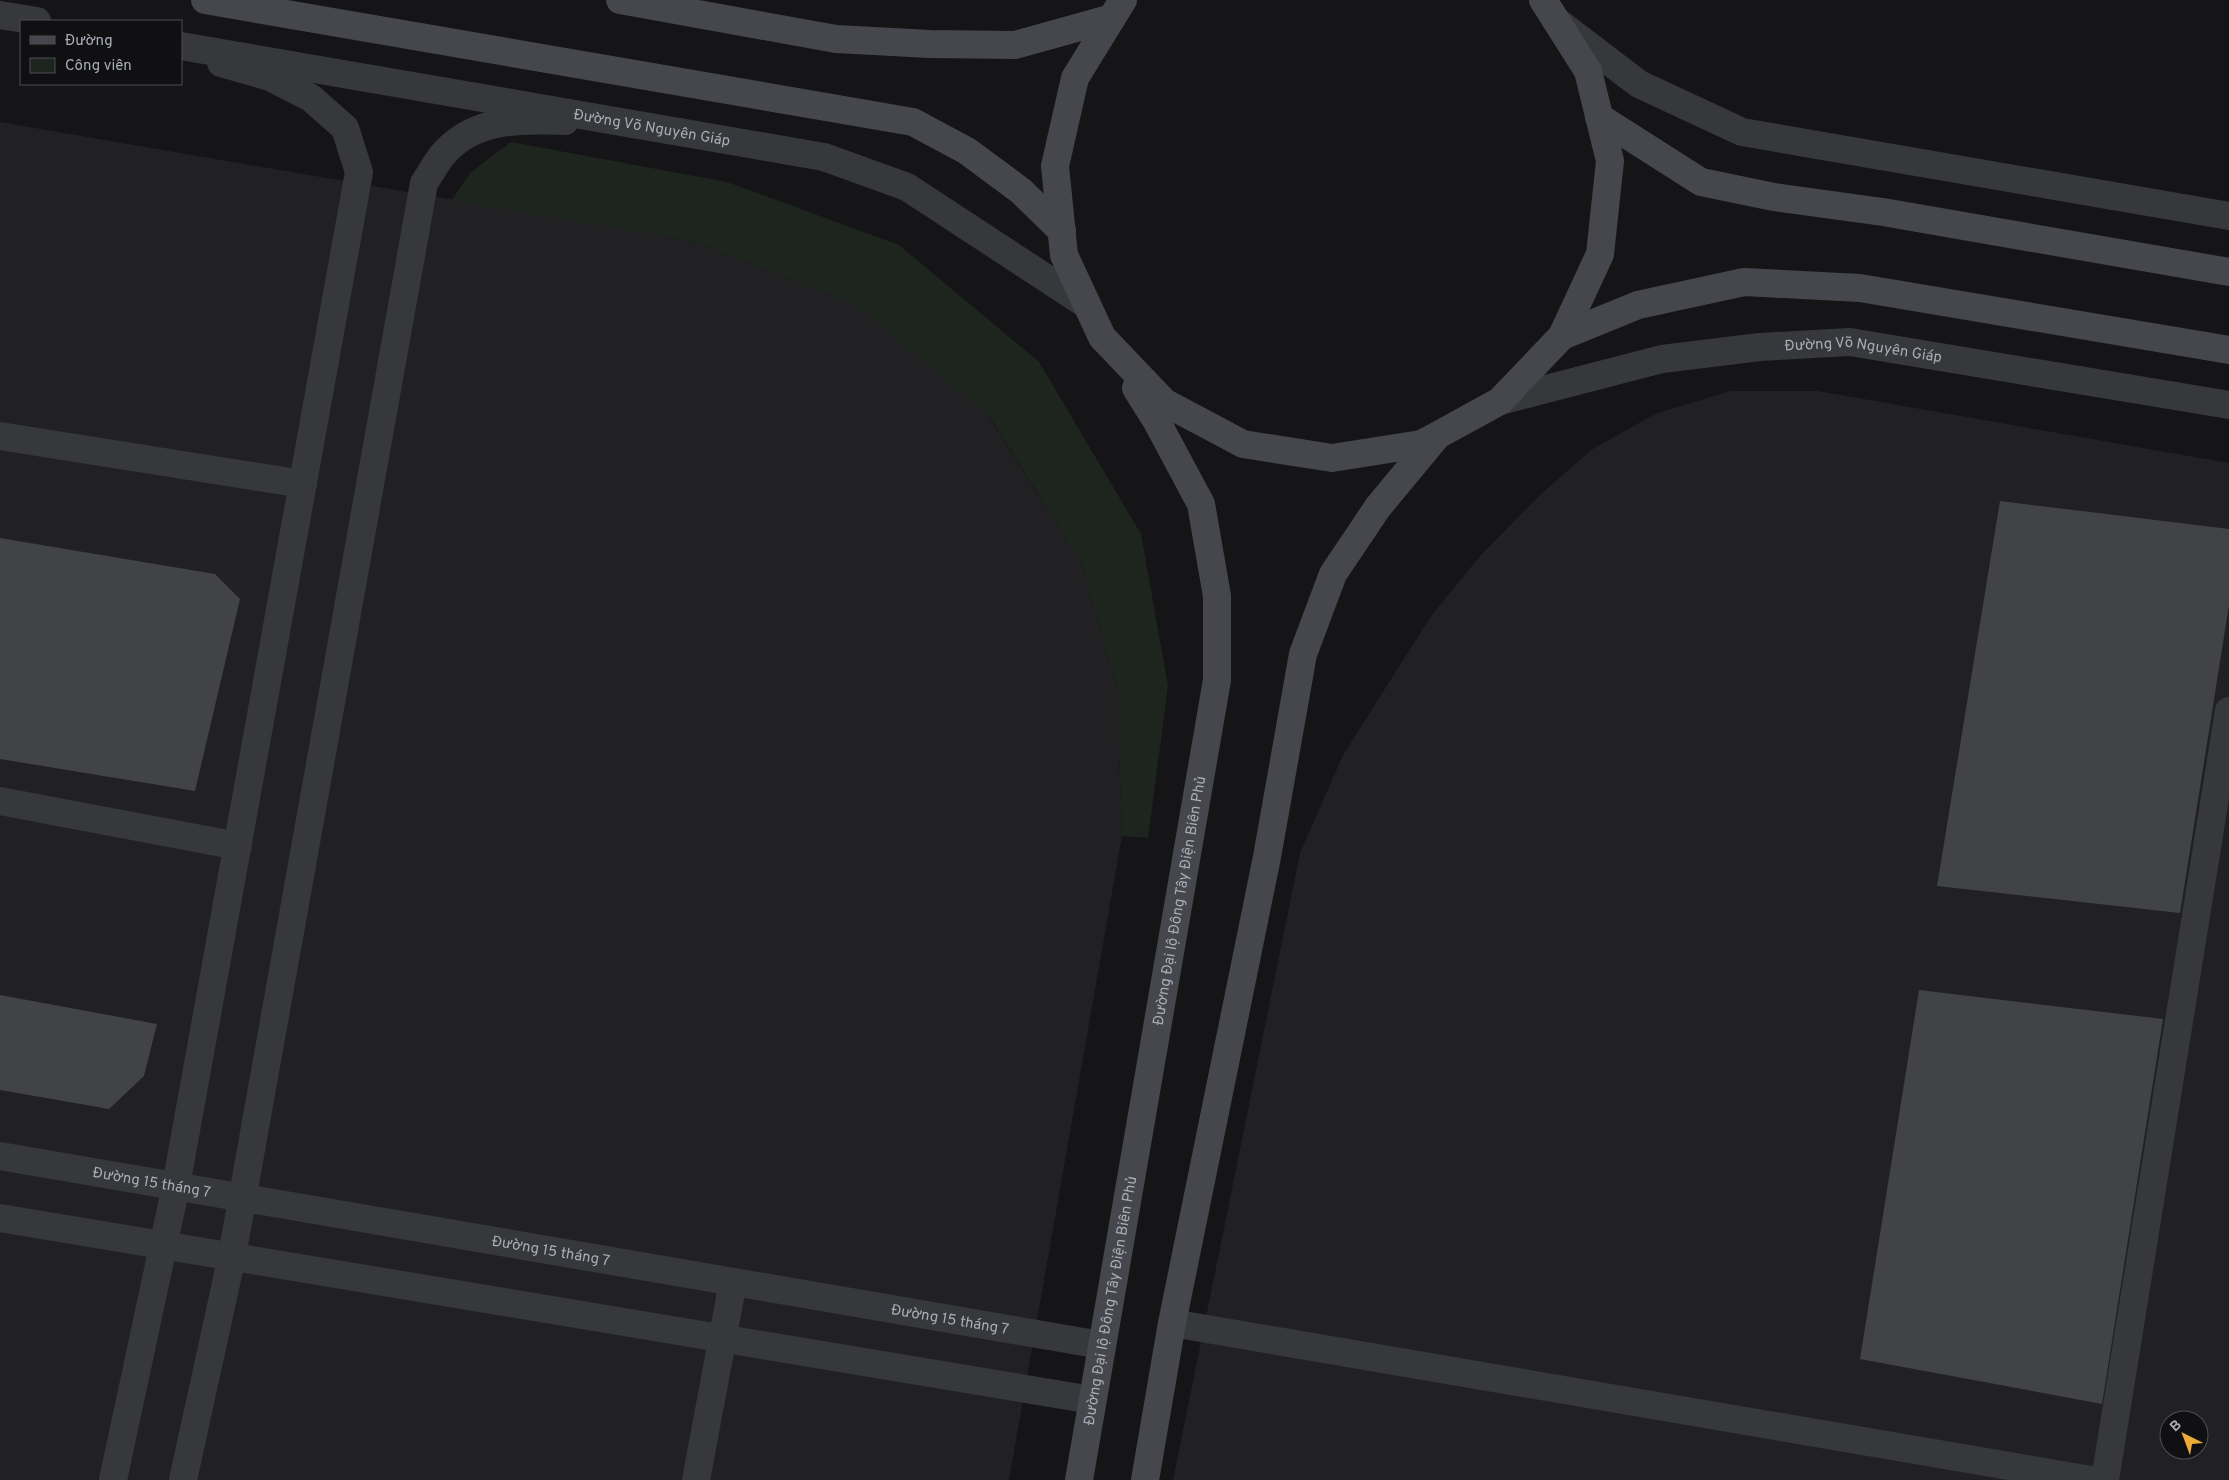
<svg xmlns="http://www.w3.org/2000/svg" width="2229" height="1480" viewBox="0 0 2229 1480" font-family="Overpass,sans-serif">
<rect width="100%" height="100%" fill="#151517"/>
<g fill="#212124" fill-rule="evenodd">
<path d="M0 122 693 241 854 304 982 406 1081 562 1117 688 1122 836 1009 1480H0Z"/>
<path d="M1730 391H1818L2229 463V1480H1173L1300 853 1343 755 1431 616 1480 556 1540 495 1591 450 1655 414ZM2169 1420H2199V1450H2169Z"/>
</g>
<path fill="#1e251e" d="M511 142 727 182 899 245 1039 362 1141 534 1168 686 1148 838 1122 836 1117 688 1081 562 989 416 854 304 693 241 451 201 471 172Z"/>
<g fill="#424347">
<path d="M2000 501 2229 529V605L2180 913 1937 886Z"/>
<path d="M0 538 215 574 240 599 195 791 0 759Z"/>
<path d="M1919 990 2163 1019 2102 1404 1860 1359Z"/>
<path d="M0 995 157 1024 144 1076 109 1109 0 1090Z"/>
</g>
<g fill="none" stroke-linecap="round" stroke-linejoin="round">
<g stroke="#37383c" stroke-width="28">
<path d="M0 436 303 484"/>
<path d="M0 801 238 846"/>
<path id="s1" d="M0 1156 1101 1345"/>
<path d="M0 1218 1092 1400"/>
<path d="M1172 1323 2091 1480"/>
<path d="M113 1480 176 1186 359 172 345 128 311 98 270 77 221 63"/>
<path d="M183 1480 232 1256 424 183C431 173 437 160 446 151 478 117 523 120 565 121"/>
<path d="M696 1480 733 1282"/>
<path d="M2105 1480 2229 711"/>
</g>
<g stroke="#37383c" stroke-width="28">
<path d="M0 15 37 21"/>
<path d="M1559 23 1639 84 1742 132 2229 216"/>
<path id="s2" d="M181 46 824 157 907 187 1087 305"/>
<path id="s3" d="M1500 401 1662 359 1760 347 1850 342 2229 405"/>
</g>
<g stroke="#45474c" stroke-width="28">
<path d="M205 0 913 122 967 151 1021 191 1062 231"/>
<path d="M620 0 836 39 930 44 1015 45 1112 18"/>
<path d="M1123 0 1075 78 1055 166 1064 255 1102 337 1164 402 1243 444 1332 458 1421 444 1438 435 1500 401 1562 336 1600 254 1610 161 1588 71 1543 0"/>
<path d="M1599 117 1701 182 1774 197 1883 212 2229 272"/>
<path d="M1562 336 1638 305 1744 282 1860 288 2229 350"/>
<path id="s4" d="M1079 1480 1217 680V596L1201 504 1156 420 1136 388"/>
<path d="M1145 1480 1172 1323 1267 857 1303 654 1333 574 1378 507 1436 437"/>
</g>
</g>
<g text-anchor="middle" stroke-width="5" stroke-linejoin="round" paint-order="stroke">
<g font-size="15" fill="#a8adb7" stroke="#101012">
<text dy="5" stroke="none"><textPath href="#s2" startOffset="478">Đường Võ Nguyên Giáp</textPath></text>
<text dy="5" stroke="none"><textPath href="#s3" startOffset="370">Đường Võ Nguyên Giáp</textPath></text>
<text dy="5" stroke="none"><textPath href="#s4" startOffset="588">Đường Đại lộ Đông Tây Điện Biên Phủ</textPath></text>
<text dy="5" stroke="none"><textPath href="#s1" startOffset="154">Đường 15 tháng 7</textPath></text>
<text dy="5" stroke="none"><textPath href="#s1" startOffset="559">Đường 15 tháng 7</textPath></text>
<text dy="5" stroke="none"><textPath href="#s4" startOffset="182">Đường Đại lộ Đông Tây Điện Biên Phủ</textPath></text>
<text dy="5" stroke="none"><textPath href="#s1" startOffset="964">Đường 15 tháng 7</textPath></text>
</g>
</g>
<rect x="20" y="20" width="162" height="65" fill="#101012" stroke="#4d4f54"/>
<rect x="30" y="36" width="25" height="8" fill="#45474c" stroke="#4d4f54"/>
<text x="65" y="45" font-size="15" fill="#a8adb7">Đường</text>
<rect x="30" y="58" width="25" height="15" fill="#1e251e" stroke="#4d4f54"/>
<text x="65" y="70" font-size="15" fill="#a8adb7">Công viên</text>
<g transform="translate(2184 1435) rotate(318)"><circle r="24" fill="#101012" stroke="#4d4f54"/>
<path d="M0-4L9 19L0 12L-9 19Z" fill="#ecab39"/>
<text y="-8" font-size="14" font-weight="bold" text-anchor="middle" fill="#a8adb7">B</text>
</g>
</svg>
